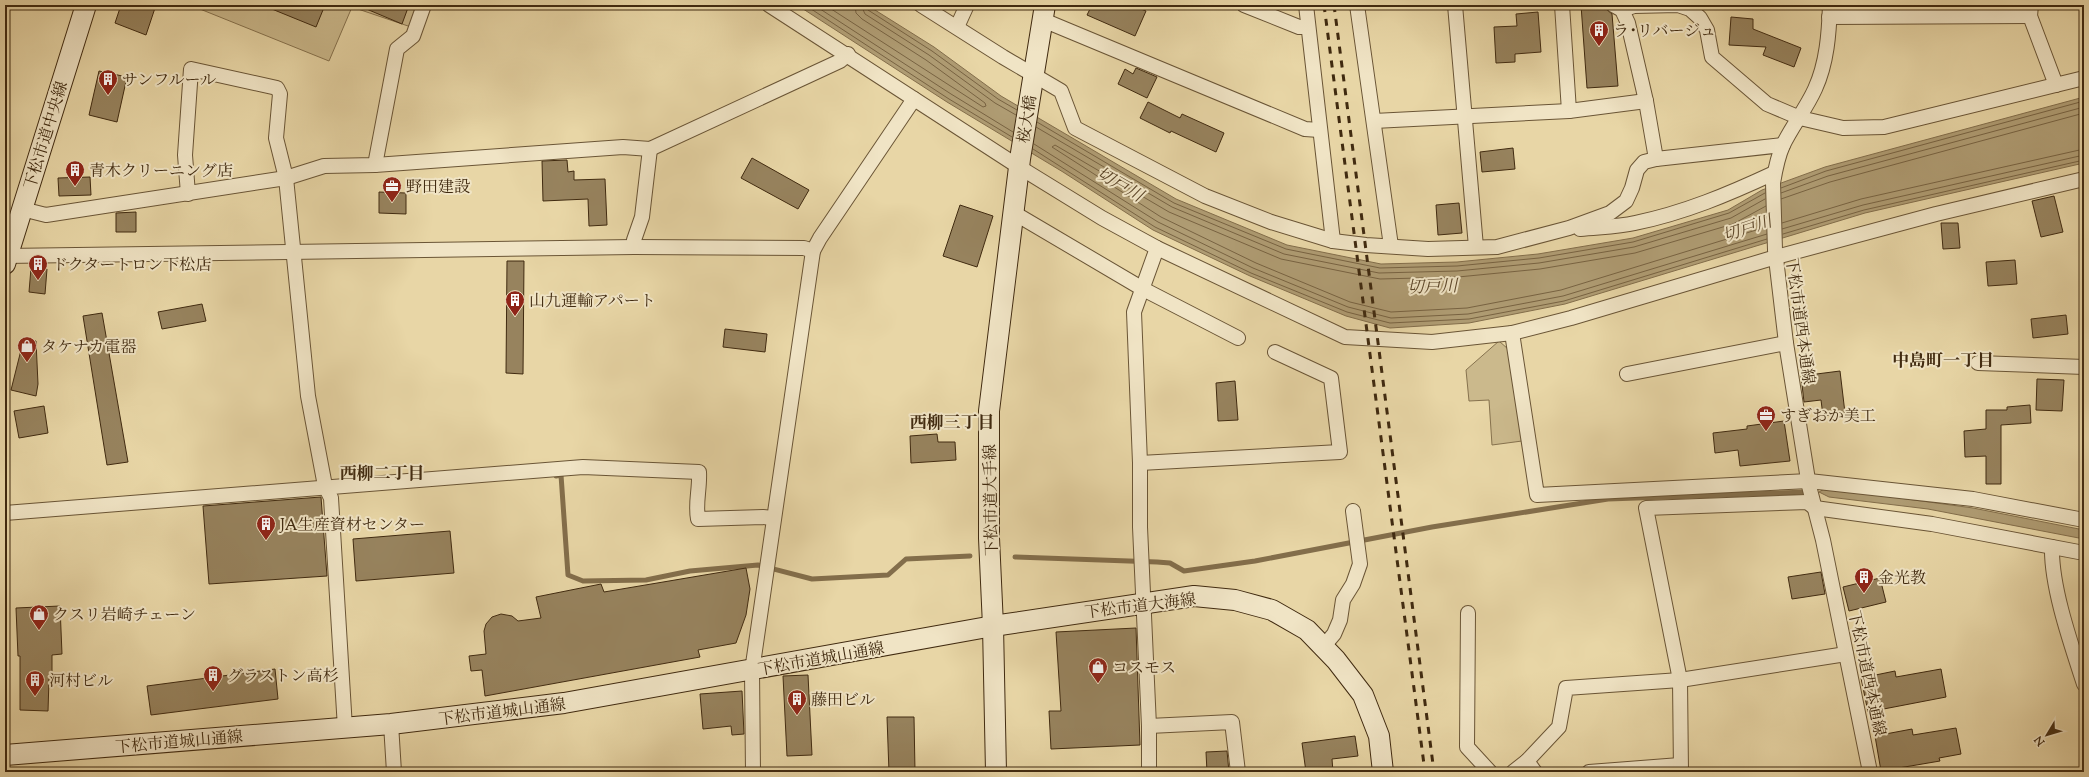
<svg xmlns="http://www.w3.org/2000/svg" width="2089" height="777" viewBox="0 0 2089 777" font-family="'Sorts Mill Goudy','Noto Serif JP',serif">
<rect width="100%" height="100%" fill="#e8d6a6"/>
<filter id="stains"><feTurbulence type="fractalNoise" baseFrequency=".005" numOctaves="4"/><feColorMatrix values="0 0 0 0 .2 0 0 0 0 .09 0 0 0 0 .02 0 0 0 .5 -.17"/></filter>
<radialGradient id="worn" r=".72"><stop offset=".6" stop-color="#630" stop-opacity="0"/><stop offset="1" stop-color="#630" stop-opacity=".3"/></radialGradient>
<g fill="#cbb98c" stroke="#86724e">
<path d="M190 5H420L411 27 352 7 329 61Z"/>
<path d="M1499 341 1508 349 1522 441 1492 445 1489 400 1469 401 1466 370Z"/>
</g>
<g fill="#af9c73" stroke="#836e4b">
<path d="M797 5H867L934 47 1001 96 1176 199 1287 245 1381 264 1457 262 1538 254 1633 238 1728 210 1762 190 1825 167 2084 97V163L1865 213 1565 304 1469 323 1390 328 1346 316 1250 276 1153 230 1063 172 947 102Z"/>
<path d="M1826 488 1973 508 2084 530V539L1928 509 1829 497 1819 492Z"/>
</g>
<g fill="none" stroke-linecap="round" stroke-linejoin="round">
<g stroke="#786342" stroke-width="1">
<path d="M805 5 949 99 1012 137"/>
<path d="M814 5 951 94 1013 132"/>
<path d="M825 5 983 107 986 106 985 103 926 60 862 19 856 13 855 5"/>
<path d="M861 5 865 14 929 55 995 103 1016 115"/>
<path d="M866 5 868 10 932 51 998 99 1017 110"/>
<path d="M1037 122 1174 203 1286 249 1380 268 1457 266 1539 258 1633 242 1729 213 1765 193"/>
<path d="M1036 127 1172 207 1284 254 1379 273 1457 271 1539 263 1634 247 1731 218 1765 199"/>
<path d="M1034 144 1158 222 1253 268 1348 307 1391 318 1468 314 1563 296 1767 234"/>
<path d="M1033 149 1155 227 1251 273 1347 312 1390 323 1469 319 1564 301 1767 239"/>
<path d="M1781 188 1826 171 2084 101"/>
<path d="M1781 193 1828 176 2084 107"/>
<path d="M1781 199 1830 182 2084 113"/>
<path d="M1766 206 1733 224 1635 253 1540 269 1458 277 1380 279 1281 259 1169 212 1055 145 1052 147 1161 217 1256 263 1350 302 1391 312 1467 308 1561 290 1766 227"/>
<path d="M1782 223 1861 199 2084 149"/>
<path d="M1782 229 1863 205 2084 155"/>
<path d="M1783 234 1864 210 2084 160"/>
</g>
<g stroke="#836e4b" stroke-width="5">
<path d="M556 476 561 475 568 575 583 581 646 580 690 571 758 565 812 579 888 575 906 559 970 556"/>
<path d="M1015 557 1157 562 1170 563 1184 571 1255 561 1432 527 1608 499 1809 492"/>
</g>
</g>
<g fill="#97835e" stroke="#402a10">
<path d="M121 5H156L146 35 115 23Z"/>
<path d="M262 5H325L316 27Z"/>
<path d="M357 5H409L402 24Z"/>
<path d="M1092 5H1131L1146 11 1135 36 1087 15Z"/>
<path d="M1581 5H1595V9L1605 8 1612 14 1618 86 1587 88Z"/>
<path d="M1538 12 1541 52 1515 54V62L1496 63 1494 27 1517 26 1516 14Z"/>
<path d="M1731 17 1753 19V29L1801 48 1794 67 1763 55 1766 47 1729 45Z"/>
<path d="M1136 68 1157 77 1147 98 1118 84 1125 69 1133 74Z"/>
<path d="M99 71 127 77 117 122 89 115Z"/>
<path d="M1148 102 1180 118 1182 114 1224 133 1216 152 1171 131 1170 133 1140 118Z"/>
<path d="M1513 148 1515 169 1482 172 1480 152Z"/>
<path d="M752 158 809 190 798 209 741 178Z"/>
<path d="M567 160 568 172 574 171V180L605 179 607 225 589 226 588 199 543 201 542 161Z"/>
<path d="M90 177 91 195 59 196 58 178Z"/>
<path d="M379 192 406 193V214L379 213Z"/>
<path d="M2054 196 2063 232 2041 237 2032 201Z"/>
<path d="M1459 203 1462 233 1438 235 1436 205Z"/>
<path d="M960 205 993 216 977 267 943 256Z"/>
<path d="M136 212V232H116V213Z"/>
<path d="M1941 223H1958L1960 248 1943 249Z"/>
<path d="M2015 260 2017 284 1988 286 1986 262Z"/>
<path d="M507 261H524L523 374 506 373Z"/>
<path d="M31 268 47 269 45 294 29 292Z"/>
<path d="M202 304 206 321 162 329 158 312Z"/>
<path d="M102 313 128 462 107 465 83 316Z"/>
<path d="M2066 315 2068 334 2033 338 2031 319Z"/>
<path d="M725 329 767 334 765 352 723 347Z"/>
<path d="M36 341 38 384 36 396 11 390 23 342Z"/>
<path d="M1840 371 1845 413 1823 416 1821 400 1804 402 1801 376Z"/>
<path d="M2037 379 2064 380 2062 411 2036 410Z"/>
<path d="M1235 381 1238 420 1218 421 1216 383Z"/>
<path d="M2030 405 2031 423 2001 425V484H1986V456L1965 457 1964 431 1986 429V410H2007V407Z"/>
<path d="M44 406 48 433 19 438 14 411Z"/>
<path d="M1784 421 1790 461 1740 466 1738 450 1715 453 1713 433 1747 429V426Z"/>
<path d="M937 434 938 442H955L956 460 911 463 910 436Z"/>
<path d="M321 497 327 576 209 584 203 506Z"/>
<path d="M450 531 454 573 356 581 353 539Z"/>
<path d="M746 568 750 589 746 615 736 643 698 650 700 657 485 696 482 670 471 671 469 656 486 654 484 631 486 624 492 617 501 614 512 616 518 621 541 618 536 597 601 584 604 592Z"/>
<path d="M1821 572 1825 594 1792 599 1788 577Z"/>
<path d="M1880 578 1886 602 1849 611 1843 587Z"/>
<path d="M60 606 62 654 52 655V679H49L48 711 20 710V656H18L16 608Z"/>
<path d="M1136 628 1140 745 1051 749 1049 711H1061L1056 632Z"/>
<path d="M275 669 278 699 151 715 147 686Z"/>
<path d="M1941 669 1946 697 1868 712 1861 678 1895 671 1896 677Z"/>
<path d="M808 675 812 755 787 756 783 676Z"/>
<path d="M742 691 744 734 732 735 731 726 703 729 700 694Z"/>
<path d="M887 717H914L915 771 889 772Z"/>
<path d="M1956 728 1961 754 1939 758 1940 761 1881 771 1875 736 1912 729 1913 735Z"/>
<path d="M1355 736 1358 756 1332 759 1333 772H1306L1302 743Z"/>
<path d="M1227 751 1229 772H1207L1206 752Z"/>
</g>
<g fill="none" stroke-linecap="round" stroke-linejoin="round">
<defs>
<g id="street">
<path d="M769 5 1019 167 1102 218 1157 248 1345 337 1432 342 1512 333 1571 318 1776 257 1936 214 2084 179"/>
<path d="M921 5 1003 57 1061 91 1075 128 1205 196 1271 222 1333 241 1366 245 1428 249 1497 247 1569 228 1610 213 1626 201 1632 188 1637 170 1644 162 1656 159 1783 145"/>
<path d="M1244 5 1299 27H1308"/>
<path d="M1306 5 1333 241"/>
<path d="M1357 5 1391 246"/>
<path d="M1455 5 1476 247"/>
<path d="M1562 5 1569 111"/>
<path d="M1613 5 1622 10 1628 23 1646 101 1656 159"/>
<path d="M1830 5C1829 33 1827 63 1815 89 1806 109 1792 126 1783 145 1778 156 1775 171 1773 183L1775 250 1786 343 1809 486 1823 540 1870 772"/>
<path d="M2031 5 2030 16 2056 85"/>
<path d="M1622 10 1634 6 1678 5 1690 9 1700 18 1707 30 1712 57 1767 104 1800 118 1843 128 1884 127 2084 78"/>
<path d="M1829 17 2030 16"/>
<path d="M1043 20 1305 129 1319 130"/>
<path d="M957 27 967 5"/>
<path d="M1374 121 1569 111 1646 101"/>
<path d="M375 165 397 49 413 36 424 5"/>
<path d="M188 194 185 155 191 69 277 88 280 94 276 138 286 178 308 396 325 486 331 498 345 728"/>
<path d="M22 209 46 215 286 178 324 166 375 165 623 147 650 149 840 61 848 54"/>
<path d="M1014 213 1143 289 1238 338"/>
<path d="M1580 229C1598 227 1618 227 1635 223 1684 213 1729 194 1774 173"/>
<path d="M634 247V240L642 217 650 149"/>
<path d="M5 256 634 247 804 248 813 251"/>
<path d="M1512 333 1537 495 1809 481 1973 499 2084 520"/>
<path d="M1978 363 2084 367"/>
<path d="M1627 374 1786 343"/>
<path d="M1140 463 1340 452 1331 378 1275 352"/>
<path d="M5 513 583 467 699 472C700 489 695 503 698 519L763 517 773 518"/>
<path d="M2052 547C2051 587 2071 644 2084 684"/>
<path d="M1468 613 1467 747 1490 772"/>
<path d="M1323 647 1334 634 1340 620 1343 600 1353 584 1360 564 1353 511"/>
<path d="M391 724 394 772"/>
<path d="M1149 726 1232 722 1238 772"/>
<path d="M1527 761 1535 772"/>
<path d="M753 772 752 671 813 251 820 238 914 99"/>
<path d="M1149 772V726L1140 527V463L1134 312 1157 248"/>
<path d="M1513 772 1527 761 1559 727 1566 688 1680 680 1846 654"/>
<path d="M1589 772 1680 765"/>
<path d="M1681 772 1680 680 1646 508 1807 502 1815 508 1932 524 2084 553"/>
</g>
<g id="secondary">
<path d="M5 264 86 5"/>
<path d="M5 755 391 724 564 703 993 626 1194 596 1235 600 1272 610 1307 630 1336 660 1363 695 1379 736 1383 772"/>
<path d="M996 772 993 626 989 538V411L1020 159 1045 5"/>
</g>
</defs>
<use href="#street" stroke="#6a5536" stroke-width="16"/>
<use href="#secondary" stroke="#402a10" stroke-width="22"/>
<use href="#street" stroke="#f0e4c5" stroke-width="14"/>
<use href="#secondary" stroke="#f0e4c5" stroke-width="20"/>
<g stroke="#402a10" stroke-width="3" stroke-dasharray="7 7" stroke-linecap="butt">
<path d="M1324 5 1425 772"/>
<path d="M1334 5 1434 772"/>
</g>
</g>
<defs>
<symbol id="building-pin" viewBox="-11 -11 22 30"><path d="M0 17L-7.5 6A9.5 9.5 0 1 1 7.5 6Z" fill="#8f2418" stroke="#f0e4c5"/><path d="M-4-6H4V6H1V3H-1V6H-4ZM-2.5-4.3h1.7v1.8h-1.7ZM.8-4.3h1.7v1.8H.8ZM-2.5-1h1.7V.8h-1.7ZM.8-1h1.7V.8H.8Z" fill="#fff"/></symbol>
<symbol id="office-pin" viewBox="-11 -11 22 30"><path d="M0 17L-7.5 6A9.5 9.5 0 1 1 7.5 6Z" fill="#8f2418" stroke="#f0e4c5"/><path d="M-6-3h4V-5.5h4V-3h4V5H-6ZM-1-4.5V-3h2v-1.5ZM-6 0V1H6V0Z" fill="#fff"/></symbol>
<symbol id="shop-pin" viewBox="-11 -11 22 30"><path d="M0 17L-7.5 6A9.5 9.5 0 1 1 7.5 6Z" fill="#8f2418" stroke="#f0e4c5"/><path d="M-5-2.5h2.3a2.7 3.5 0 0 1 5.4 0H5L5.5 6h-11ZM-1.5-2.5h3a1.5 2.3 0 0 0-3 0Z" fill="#fff"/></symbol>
</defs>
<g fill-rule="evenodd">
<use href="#building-pin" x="1588" y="19" width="22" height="30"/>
<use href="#building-pin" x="97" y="68" width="22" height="30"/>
<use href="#building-pin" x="64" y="159" width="22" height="30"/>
<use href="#office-pin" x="381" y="175" width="22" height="30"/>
<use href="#building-pin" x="27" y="253" width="22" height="30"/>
<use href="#building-pin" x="504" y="289" width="22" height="30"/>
<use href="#shop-pin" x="16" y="335" width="22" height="30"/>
<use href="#office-pin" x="1755" y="404" width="22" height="30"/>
<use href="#building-pin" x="255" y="513" width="22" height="30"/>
<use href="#building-pin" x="1853" y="566" width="22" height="30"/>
<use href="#shop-pin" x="28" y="603" width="22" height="30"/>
<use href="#shop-pin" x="1087" y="656" width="22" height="30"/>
<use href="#building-pin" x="202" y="664" width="22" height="30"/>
<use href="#building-pin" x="24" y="669" width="22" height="30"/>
<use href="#building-pin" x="786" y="688" width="22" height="30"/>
</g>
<g text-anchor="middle" stroke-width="4" stroke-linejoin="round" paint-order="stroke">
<g font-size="16" fill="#402a10" stroke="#f0e4c5" text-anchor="start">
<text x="1613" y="36">ラ･リバージュ</text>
<text x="122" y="85">サンフルール</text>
<text x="89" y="176">青木クリーニング店</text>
<text x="406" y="192">野田建設</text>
<text x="52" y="270">ドクタートロン下松店</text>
<text x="529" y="306">山九運輸アパート</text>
<text x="41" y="352">タケナカ電器</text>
<text x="1780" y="421">すぎおか美工</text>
<text x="280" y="530">JA生産資材センター</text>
<text x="1878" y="583">金光教</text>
<text x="53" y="620">クスリ岩崎チェーン</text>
<text x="1112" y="673">コスモス</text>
<text x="227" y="681">グラストン高杉</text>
<text x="49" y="686">河村ビル</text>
<text x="811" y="705">藤田ビル</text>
</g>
<g font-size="16" fill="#402a10" stroke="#f0e4c5">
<text transform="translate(1026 119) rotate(-81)" y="6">桜大橋</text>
<text transform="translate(45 135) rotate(-73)" y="6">下松市道中央線</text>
<text transform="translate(1801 321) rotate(82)" y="6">下松市道西本通線</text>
<text transform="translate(990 500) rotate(-91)" y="6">下松市道大手線</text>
<text transform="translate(1140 605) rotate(-7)" y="6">下松市道大海線</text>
<text transform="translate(821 658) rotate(-10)" y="6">下松市道城山通線</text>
<text transform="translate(1868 673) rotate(78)" y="6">下松市道西本通線</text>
<text transform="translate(502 711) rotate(-7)" y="6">下松市道城山通線</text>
<text transform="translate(179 741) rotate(-5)" y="6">下松市道城山通線</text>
</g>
<g font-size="17" font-style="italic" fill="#5c4629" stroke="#f0e4c5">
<text transform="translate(1120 184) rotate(30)" y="6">切戸川</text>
<text transform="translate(1747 228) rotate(-19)" y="6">切戸川</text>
<text transform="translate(1432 286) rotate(-2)" y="6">切戸川</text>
</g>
<g font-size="17" font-weight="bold" fill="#402a10" stroke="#f0e4c5">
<text x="1943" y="366">中島町一丁目</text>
<text x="952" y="428">西柳三丁目</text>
<text x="382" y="479">西柳二丁目</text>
</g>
</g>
<rect width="2089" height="777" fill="none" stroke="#e8d6a6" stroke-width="20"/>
<rect x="6" y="6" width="2077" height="765" fill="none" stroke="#402a10" stroke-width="2"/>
<rect x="10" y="10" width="2069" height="757" fill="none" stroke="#402a10"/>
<g transform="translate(2047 735) rotate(232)" stroke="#f0e4c5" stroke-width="3" paint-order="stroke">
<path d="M0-3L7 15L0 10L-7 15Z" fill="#402a10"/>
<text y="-6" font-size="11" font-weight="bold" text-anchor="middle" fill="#402a10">N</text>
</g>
<rect width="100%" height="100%" filter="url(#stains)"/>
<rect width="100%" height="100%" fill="url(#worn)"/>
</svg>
